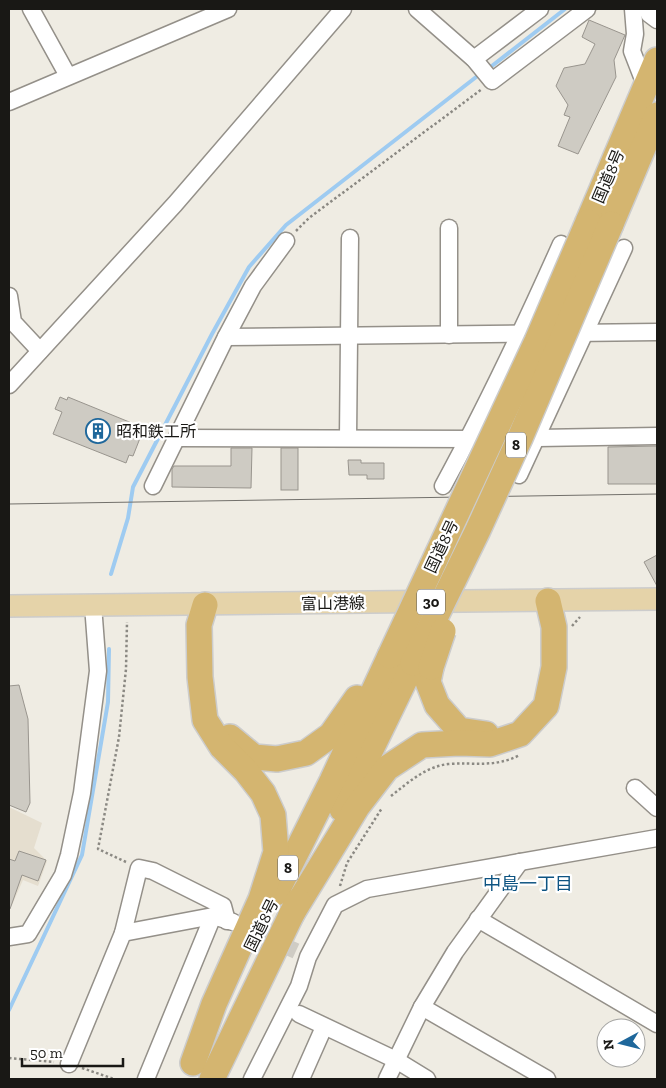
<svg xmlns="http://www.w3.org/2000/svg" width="666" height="1088" viewBox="0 0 666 1088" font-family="'Zilla Slab','Noto Sans JP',serif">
<rect width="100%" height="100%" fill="#efece3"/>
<path fill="#e5decf" d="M9 807 42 823 34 848 47 861 38 886 23 880 12 905 9 904Z"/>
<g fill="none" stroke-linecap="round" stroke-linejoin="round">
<g stroke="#9ecbf1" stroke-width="4">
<path d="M488 69 565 9"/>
<path d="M111 574 128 518 133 487 212 334 249 267 286 225 480 74"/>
<path d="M9 1010 82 855 108 702 109 649"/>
</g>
</g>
<g fill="#cecbc3" stroke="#99958e">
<path d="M589 20 625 35 614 60 616 77 578 154 558 146 570 117 564 115 568 105 556 86 564 68 585 64 595 44 582 37Z"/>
<path d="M60 397 67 400 68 397 144 428 133 456 129 455 126 463 53 434 62 412 55 409Z"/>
<path d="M657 446V484H608V447Z"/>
<path d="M231 448H252L251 488 172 487V469L174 466H231Z"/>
<rect x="281" y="448" width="17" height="42"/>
<path d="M348 460H361V463H384V479H367V475H349Z"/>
<path d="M657 555V586L644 562Z"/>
<path d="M19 685 28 719 30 803 26 812 9 805V686Z"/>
<path d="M19 851 46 860 38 881 22 875 10 909 9 908V859L15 861Z"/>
</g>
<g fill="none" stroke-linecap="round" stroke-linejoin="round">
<path stroke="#cfccc4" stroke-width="16" stroke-dasharray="16 8" stroke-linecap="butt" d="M239 925 296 951"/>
<defs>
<g id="minor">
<path d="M31 9 68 76"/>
<path d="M417 9 474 59 492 81 587 9"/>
<path d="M633 9 635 34 632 51 646 87"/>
<path d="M647 9 649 14 657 20"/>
<path d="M474 59 540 9"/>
<path d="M9 102 228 9"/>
<path d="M449 228V335"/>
<path d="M9 296 13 322 40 351"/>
<path d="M226 337 657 332"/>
<path d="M9 385 175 204 343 9"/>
<path d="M178 438 473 439 657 436"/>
<path d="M348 438 350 238"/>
<path d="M519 475 624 248"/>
<path d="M153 486 226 337 253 286 286 241"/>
<path d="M443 486C486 407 524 327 561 244"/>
<path d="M635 788 657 808"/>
<path d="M478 919 657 1024"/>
<path d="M123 933 139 868 153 871 223 906 227 921"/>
<path d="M9 937 28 934 63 875 69 855 82 793 98 671 93 605"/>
<path d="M422 1007 547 1079"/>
<path d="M299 1014 396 1060 427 1079"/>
<path d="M69 1064 123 933 213 916 233 922"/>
<path d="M146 1079 213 916"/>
<path d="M252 1079 299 986 308 957 335 905 367 889 657 838"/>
<path d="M301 1079 324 1027"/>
<path d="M387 1079 422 1007 455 952 520 862"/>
</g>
<path id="major" d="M9 606 657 599"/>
<g id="highway">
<path d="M588 222 657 60"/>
<path d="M611 224 657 115"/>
<path d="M431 667 428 682 437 705 459 730 486 734"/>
<path d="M230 737 254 757 277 759 306 753 331 735 357 698"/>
<path d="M342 809 413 663"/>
<path d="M276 893 332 781 390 656"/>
<path d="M291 915 357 807 387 768 422 745 459 743 490 744 520 734 546 706 554 667V627L548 601"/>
<path d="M193 1063 214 1004 261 899 276 852 273 815 263 793 246 771 222 747 205 720 200 677 199 625 205 605"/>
<path d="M212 1079 298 901"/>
</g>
</defs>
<use href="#minor" stroke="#949089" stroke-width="19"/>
<use href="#major" stroke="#ccc" stroke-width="24"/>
<use href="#highway" stroke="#ccc" stroke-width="28"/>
<g stroke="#8b8983" stroke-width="2.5" stroke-dasharray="2.5 2.5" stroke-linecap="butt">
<path d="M296 231 309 218 482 89"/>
<path d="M572 626 580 617"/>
<path d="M391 796C409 782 425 767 448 764 475 762 494 768 520 755"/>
<path d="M126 862 98 849 119 737 126 669 127 622"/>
<path d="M340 886 347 863 382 808"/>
<path d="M9 1058 54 1062"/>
<path d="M82 1068 114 1079"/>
</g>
<use href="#minor" stroke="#fff" stroke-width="16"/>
<use href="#major" stroke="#e5d3a9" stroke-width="21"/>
<use href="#highway" stroke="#d4b570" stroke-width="25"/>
<path stroke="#72706b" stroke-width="1" d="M9 504 657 494"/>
<defs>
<g id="highway-bridge">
<path d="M390 656 537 341 588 222"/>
<path d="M413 663 478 530 520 438 611 224"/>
<path d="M431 667 443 631"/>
</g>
</defs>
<use href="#highway-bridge" stroke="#ccc" stroke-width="28" stroke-linecap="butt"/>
<use href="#highway-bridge" stroke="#d4b570" stroke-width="25"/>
</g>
<defs>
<symbol id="building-ring" viewBox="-11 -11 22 22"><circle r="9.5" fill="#fff" stroke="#1e679b" stroke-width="1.5"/><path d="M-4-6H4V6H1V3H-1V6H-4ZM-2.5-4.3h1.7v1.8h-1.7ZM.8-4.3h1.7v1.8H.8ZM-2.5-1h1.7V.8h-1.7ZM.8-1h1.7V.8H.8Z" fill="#1e679b"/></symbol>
</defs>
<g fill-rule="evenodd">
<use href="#building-ring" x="84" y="417" width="28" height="28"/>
</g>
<g text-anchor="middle" stroke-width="4.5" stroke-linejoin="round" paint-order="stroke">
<g fill="#fff" stroke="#5e5d5b" stroke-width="1">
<rect x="506" y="432.5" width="20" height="25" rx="4"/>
<rect x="417" y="589.5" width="28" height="25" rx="4"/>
<rect x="278" y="855.5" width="20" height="25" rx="4"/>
</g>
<g font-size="15" font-weight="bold" fill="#191815">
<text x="516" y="450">8</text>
<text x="431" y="607">30</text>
<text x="288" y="873">8</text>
</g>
<g font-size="16" fill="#191815" stroke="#fff">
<text transform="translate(608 176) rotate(-67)" y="6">国道8号</text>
<text transform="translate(441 546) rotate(-65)" y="6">国道8号</text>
<text transform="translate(333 603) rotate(-1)" y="6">富山港線</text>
<text transform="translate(261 925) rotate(-64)" y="6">国道8号</text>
</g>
<g font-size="16" fill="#191815" stroke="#fff" text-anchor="start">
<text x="116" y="437">昭和鉄工所</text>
</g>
<g font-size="18" fill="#0e5482" stroke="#fff">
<text x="528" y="890">中島一丁目</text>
</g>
</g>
<rect width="666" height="1088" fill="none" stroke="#191815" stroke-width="20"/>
<g transform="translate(621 1043) rotate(263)"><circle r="24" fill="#ffffff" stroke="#a3a3a1"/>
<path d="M0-4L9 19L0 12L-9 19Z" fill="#1e679b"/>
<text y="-8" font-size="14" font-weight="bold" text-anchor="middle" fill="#191815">N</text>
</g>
<path d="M22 1058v8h101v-8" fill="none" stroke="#191815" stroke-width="2.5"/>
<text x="30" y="1058" font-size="15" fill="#191815" stroke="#ffffff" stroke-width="4" paint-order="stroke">50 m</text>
</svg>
